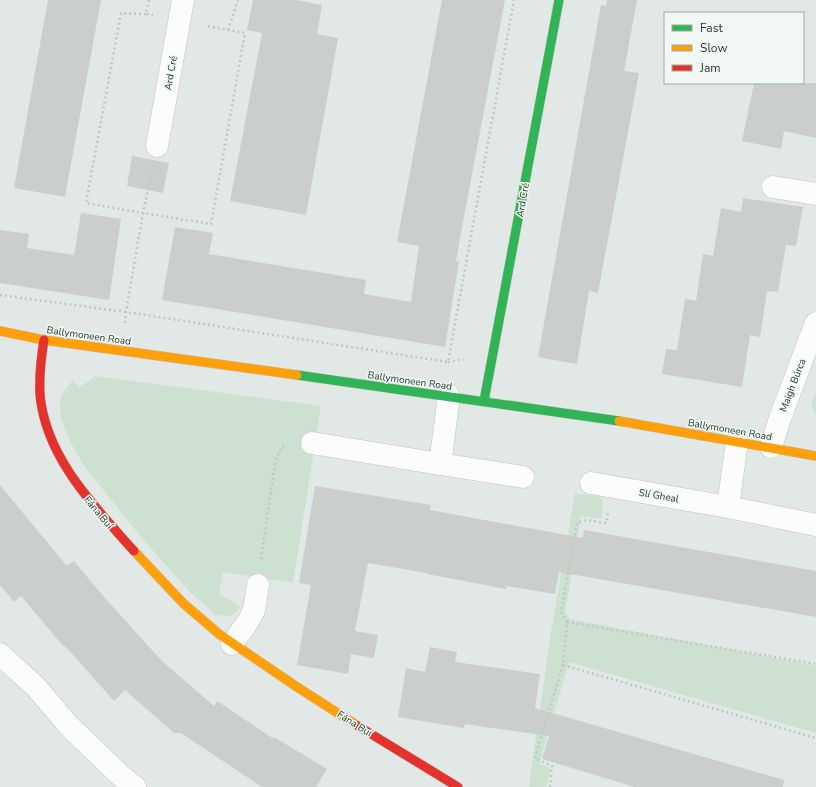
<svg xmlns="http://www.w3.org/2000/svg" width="816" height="787" viewBox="0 0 816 787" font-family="'Nunito Sans',sans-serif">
<rect width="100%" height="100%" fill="#e2e8e5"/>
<g fill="#cce1d0">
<path d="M95 376 321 406 293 583 223 572 219 594 240 606 237 612 230 616 216 615 189 591 141 537 84 466 71 443 61 418 60 403 64 391 73 380 79 388Z"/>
<path d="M816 392V415L811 405Z"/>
<path d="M575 493 600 497 603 502 601 519 581 516 565 612 570 619 816 666V733L569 662 541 757 540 764 551 768 546 787H529L551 632Z"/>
</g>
<g fill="#cacfcc">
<path d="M48 0H101L65 197 14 188Z"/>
<path d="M253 0H296L322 5 317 34 338 38 306 215 230 201 262 33 247 30Z"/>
<path d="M442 0H505L462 227 456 261H459L445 347 162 300 175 227 213 233 209 254 366 280 364 294 411 302 419 246 397 242Z"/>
<path d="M607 0H637L624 71 639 73 598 293 589 291 577 364 538 357 601 5 606 6Z"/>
<path d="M754 83H816V138L784 131 781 149 742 141Z"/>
<path d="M132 156 169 163 163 193 127 186Z"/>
<path d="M743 198 803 207 796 246 786 245 778 292 767 291 760 337 750 335 742 387 662 374 666 349 677 350 685 299 696 301 703 254 713 256 721 208 741 212Z"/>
<path d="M81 213 121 219 109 300 0 283V230L29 234 27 248 74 255Z"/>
<path d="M0 485 67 566 74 561 104 597 162 661 214 706 217 701 274 739V737L327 769 316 787H262L181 733H174L125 690 114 701 65 646 64 647 21 596 14 602 0 585Z"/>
<path d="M315 486 431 505 430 510 583 538 584 530 816 571V617L559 572 555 594 506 586V589L427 574V573L368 563 355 631 378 635 374 658 351 654 348 674 297 665 311 585 299 583Z"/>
<path d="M430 647 457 652 455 662 540 674 535 708 784 780 783 787H635L542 759 549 736 465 724 464 728 398 717 406 668 425 672Z"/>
</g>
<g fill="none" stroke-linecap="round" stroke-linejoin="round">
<defs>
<g id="street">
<path d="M157 146 183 0"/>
<path d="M773 187 816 194"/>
<path d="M449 396 440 464 523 477"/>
<path d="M312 443 440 464"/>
<path d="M771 447 780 418 816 323"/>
<path d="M591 483 728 507 816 525"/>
<path d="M728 507 737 442"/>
<path d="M232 644 249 620 254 610 258 585"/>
<path d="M0 654 36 687 69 726 94 750 120 775 135 787"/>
</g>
<g id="fast">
<path d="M297 375 619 421"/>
<path d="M484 401 559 0"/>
</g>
<g id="slow">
<path d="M0 331 44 340 297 375"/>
<path d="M619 421 816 456"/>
<path d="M134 551 184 604 219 634 297 687 358 726"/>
</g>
<g id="jam">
<path d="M44 340C41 358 39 376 40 395 46 458 94 506 134 551"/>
<path d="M358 726 458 787"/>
</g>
</defs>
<use href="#street" stroke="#bfc5c2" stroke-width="23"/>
<use href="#fast" stroke="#bfc6c2" stroke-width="10"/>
<use href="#slow" stroke="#bfc6c2" stroke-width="10"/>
<use href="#jam" stroke="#bfc6c2" stroke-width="10"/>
<g stroke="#c0c8c4" stroke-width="2.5" stroke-dasharray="2 3" stroke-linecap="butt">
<path d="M149 0 146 14 153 15"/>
<path d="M146 14 121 13 86 203 143 213 152 172"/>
<path d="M228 30 238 0"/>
<path d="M0 295 126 312 448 362 514 0"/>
<path d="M125 323 126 312 143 213 211 224 245 33 207 26"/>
<path d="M448 362 463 359"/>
<path d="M261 559 275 464 279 452 284 445"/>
<path d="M567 622 816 664"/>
<path d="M563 665 816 738"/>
<path d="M550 787 552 766 535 758 563 665 567 622 561 613 577 523 587 520 606 523 608 513"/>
</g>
<use href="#street" stroke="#fbfcfb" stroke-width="22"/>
<use href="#fast" stroke="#30b455" stroke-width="9"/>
<use href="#slow" stroke="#ff9f0a" stroke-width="9"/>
<use href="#jam" stroke="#e5322d" stroke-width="9"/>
</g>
<g text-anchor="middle" stroke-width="3" stroke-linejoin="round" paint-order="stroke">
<g font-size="10" fill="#223a30" stroke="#f1f7f3">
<text transform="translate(170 73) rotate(-80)" y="4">Ard Cré</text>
<text transform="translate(522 200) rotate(-80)" y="4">Ard Cré</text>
<text transform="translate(89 335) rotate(8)" y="4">Ballymoneen Road</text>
<text transform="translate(410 380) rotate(8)" y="4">Ballymoneen Road</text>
<text transform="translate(792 385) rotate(-69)" y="4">Maigh Búrca</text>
<text transform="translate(730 429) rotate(10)" y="4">Ballymoneen Road</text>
<text transform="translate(659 495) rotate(10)" y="4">Slí Gheal</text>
<text transform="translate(99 512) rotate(50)" y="4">Fána Buí</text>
<text transform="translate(355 723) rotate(32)" y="4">Fána Buí</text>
</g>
</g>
<rect x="664" y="12" width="140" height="72" fill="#f1f7f3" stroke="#9eaba5"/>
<rect x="672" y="25" width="20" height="6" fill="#30b455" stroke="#9eaba5"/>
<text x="700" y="32" font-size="12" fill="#223a30">Fast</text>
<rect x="672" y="45" width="20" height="6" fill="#ff9f0a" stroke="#9eaba5"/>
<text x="700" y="52" font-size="12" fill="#223a30">Slow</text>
<rect x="672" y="65" width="20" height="6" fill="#e5322d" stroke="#9eaba5"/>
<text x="700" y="72" font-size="12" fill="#223a30">Jam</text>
</svg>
